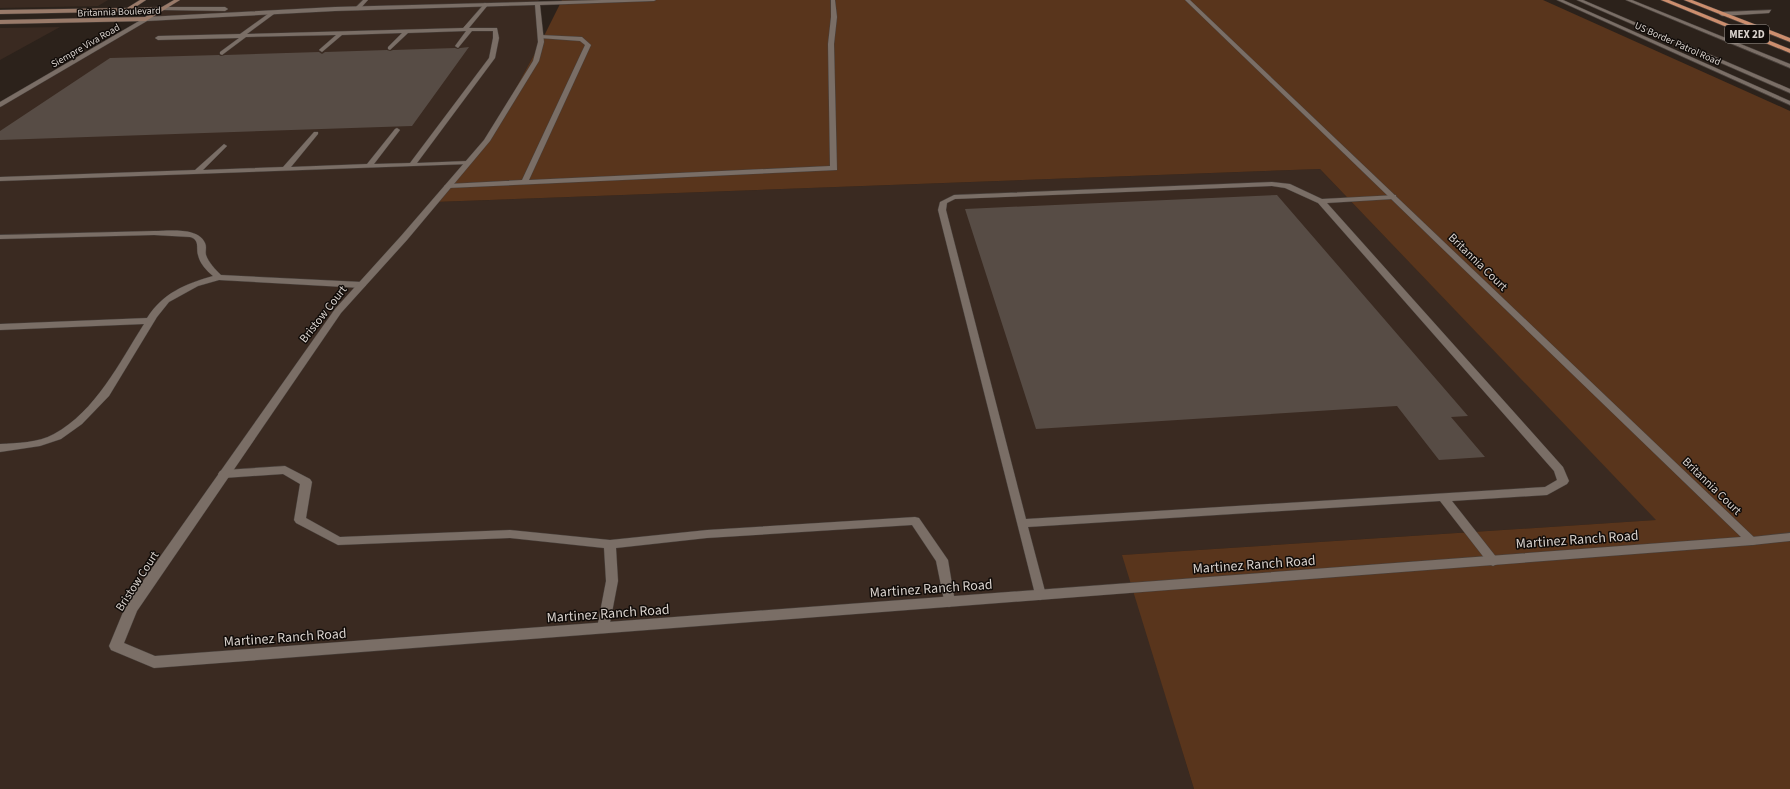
<svg xmlns="http://www.w3.org/2000/svg" width="1790" height="789" viewBox="0 0 1790 789" font-family="'Source Sans 3',sans-serif">
<rect width="100%" height="100%" fill="#2c221b"/>
<g fill="#3a2a21">
<path d="M0 0H108L98 6 0 8Z"/>
<path d="M179 0H539L537 3 541 42 487 141 435 202 1320 169 1657 520 1123 555 1194 789H0V105Z"/>
<path d="M60 27 0 60V28Z"/>
</g>
<path fill="#59351c" d="M562 0H1543L1790 111V789H1194L1122 555 1656 520 1320 169 434 202 487 141 541 42Z"/>
<g fill="#574c45">
<path d="M469 47 412 126 0 140V131L110 58 219 55 221 56 225 55 319 52 322 54 325 52 387 50 390 51 393 50 455 48 458 49 460 48Z"/>
<path d="M1277 195 1468 416 1451 417 1485 457 1439 460 1397 406 1036 429 965 209Z"/>
</g>
<g fill="none" stroke-linecap="round" stroke-linejoin="round">
<defs>
<g id="service">
<path d="M363 0H368L359 10H355V8Z"/>
<path d="M831 0H835L837 17 834 44 837 170 448 188 444 186 448 184 522 180 585 45 580 41 539 38 538 37 541 35 582 37 591 45 529 180 830 166 828 44 831 17Z"/>
<path d="M1557 0H1563L1790 101V105Z"/>
<path d="M1577 0H1583L1790 89V93Z"/>
<path d="M1626 0H1632L1790 64V68Z"/>
<path d="M485 3 488 5 469 28H497L499 38 495 58 417 163 467 161 471 163 469 164 0 181V177L195 170 224 144 227 146 203 170 283 167 314 132H318V134L291 167 367 164 395 129 397 128 400 130 374 164 410 163 489 58 493 38V31H472L458 48 455 46 466 31 408 33 390 50 388 49V47L402 33 342 35 322 52 319 50 320 49 336 35 246 37 222 55 220 54V52L239 38 158 40 155 38 158 36 240 34 272 11 274 14 247 34 463 28Z"/>
<path d="M1771 10 1769 13 1722 16 1719 14 1722 12Z"/>
<path d="M1272 182 1290 184 1322 199 1396 195V199H1393L1327 203 1563 467 1569 481 1567 484 1547 495 1452 501 1497 558 1499 561 1497 564 1493 566 1489 564 1440 501 1028 527 1046 595 1044 598 1040 600 1036 598 938 210 940 202 954 195ZM1272 186 1285 188 1318 203 1554 471 1557 480 1545 487 1026 519 946 210 947 203 955 199Z"/>
<path d="M154 231C169 231 198 227 205 243 207 247 205 251 206 255 209 263 215 269 221 275L362 282 366 285 362 288 219 280 198 286 169 302 157 317 109 396 82 424 61 439 40 446 0 452V444C17 443 38 443 54 434 96 411 119 363 144 324L0 330V324L147 318C163 293 185 284 213 276 207 271 200 264 198 255 196 247 200 240 190 237L154 235 0 239V235Z"/>
<path d="M285 466 310 479 312 482 306 518 340 537 510 530 610 540 707 530 915 517 919 518 948 560 955 602 953 605 949 607 945 605 936 561 912 525 707 538 616 548 618 581 609 628 608 632 603 633 598 632 597 628 606 581 604 548 510 538 338 545 296 523 294 520 300 484 283 474 224 478 220 477 218 474 220 471 224 470Z"/>
<path d="M1790 533V541L1752 545 1748 544 1746 541 1748 538 1752 537Z"/>
</g>
<g id="tertiary">
<path d="M601 0H656L654 1 540 5 544 42 539 61 490 141 407 240 341 313 137 611 124 643 155 656 1741 537 1185 0H1190L1758 541 1756 544 1752 545 154 668 111 650 109 646 126 605 335 309 401 236 484 140 533 61 538 42 535 5 335 11 147 21 2 106 0 107V102L146 17 335 7Z"/>
<path d="M164 7H225L228 9 225 11 162 10Z"/>
</g>
<path id="secondary" d="M140 0H146L134 8 162 7 174 0H180L146 21 0 24V20L145 17 156 11 0 14V10L127 8Z"/>
<g id="trunk">
<path d="M1661 0H1669L1790 49V53Z"/>
<path d="M1684 0H1692L1790 38V42Z"/>
</g>
</defs>
<use href="#service" stroke="#473f3a" stroke-width="1"/>
<use href="#tertiary" stroke="#473f3a" stroke-width="1"/>
<use href="#secondary" stroke="#473f3a" stroke-width="1"/>
<use href="#trunk" stroke="#473f3a" stroke-width="1"/>
<use href="#service" fill="#7a6e66" fill-rule="evenodd"/>
<use href="#tertiary" fill="#7a6e66" fill-rule="evenodd"/>
<use href="#secondary" fill="#997a69" fill-rule="evenodd"/>
<use href="#trunk" fill="#cc8e6e" fill-rule="evenodd"/>
</g>
<g text-anchor="middle" stroke-width="3" stroke-linejoin="round" paint-order="stroke">
<g font-size="10" fill="#d9d2cd" stroke="#110c09">
<text transform="translate(119 11) rotate(-2)" y="4">Britannia Boulevard</text>
<text transform="translate(1678 43) rotate(24)" y="4">US Border Patrol Road</text>
<text transform="translate(85 45) rotate(-30)" y="4">Siempre Viva Road</text>
</g>
<rect fill="#110c09" stroke="#9d9792" stroke-width="1" x="1725" y="25" width="44" height="18" rx="3"/>
<g font-size="11" font-weight="bold" fill="#d9d2cd">
<text x="1747" y="38">MEX 2D</text>
</g>
<g font-size="12" fill="#d9d2cd" stroke="#110c09">
<text transform="translate(1478 262) rotate(44)" y="4">Britannia Court</text>
<text transform="translate(323 314) rotate(-52)" y="4">Bristow Court</text>
<text transform="translate(1712 486) rotate(44)" y="4">Britannia Court</text>
<text transform="translate(137 581) rotate(-57)" y="4">Bristow Court</text>
</g>
<g font-size="14" fill="#d9d2cd" stroke="#110c09">
<text transform="translate(1577 539) rotate(-4)" y="5">Martinez Ranch Road</text>
<text transform="translate(1254 564) rotate(-4)" y="5">Martinez Ranch Road</text>
<text transform="translate(931 588) rotate(-4)" y="5">Martinez Ranch Road</text>
<text transform="translate(608 613) rotate(-4)" y="5">Martinez Ranch Road</text>
<text transform="translate(285 637) rotate(-4)" y="5">Martinez Ranch Road</text>
</g>
</g>
</svg>
